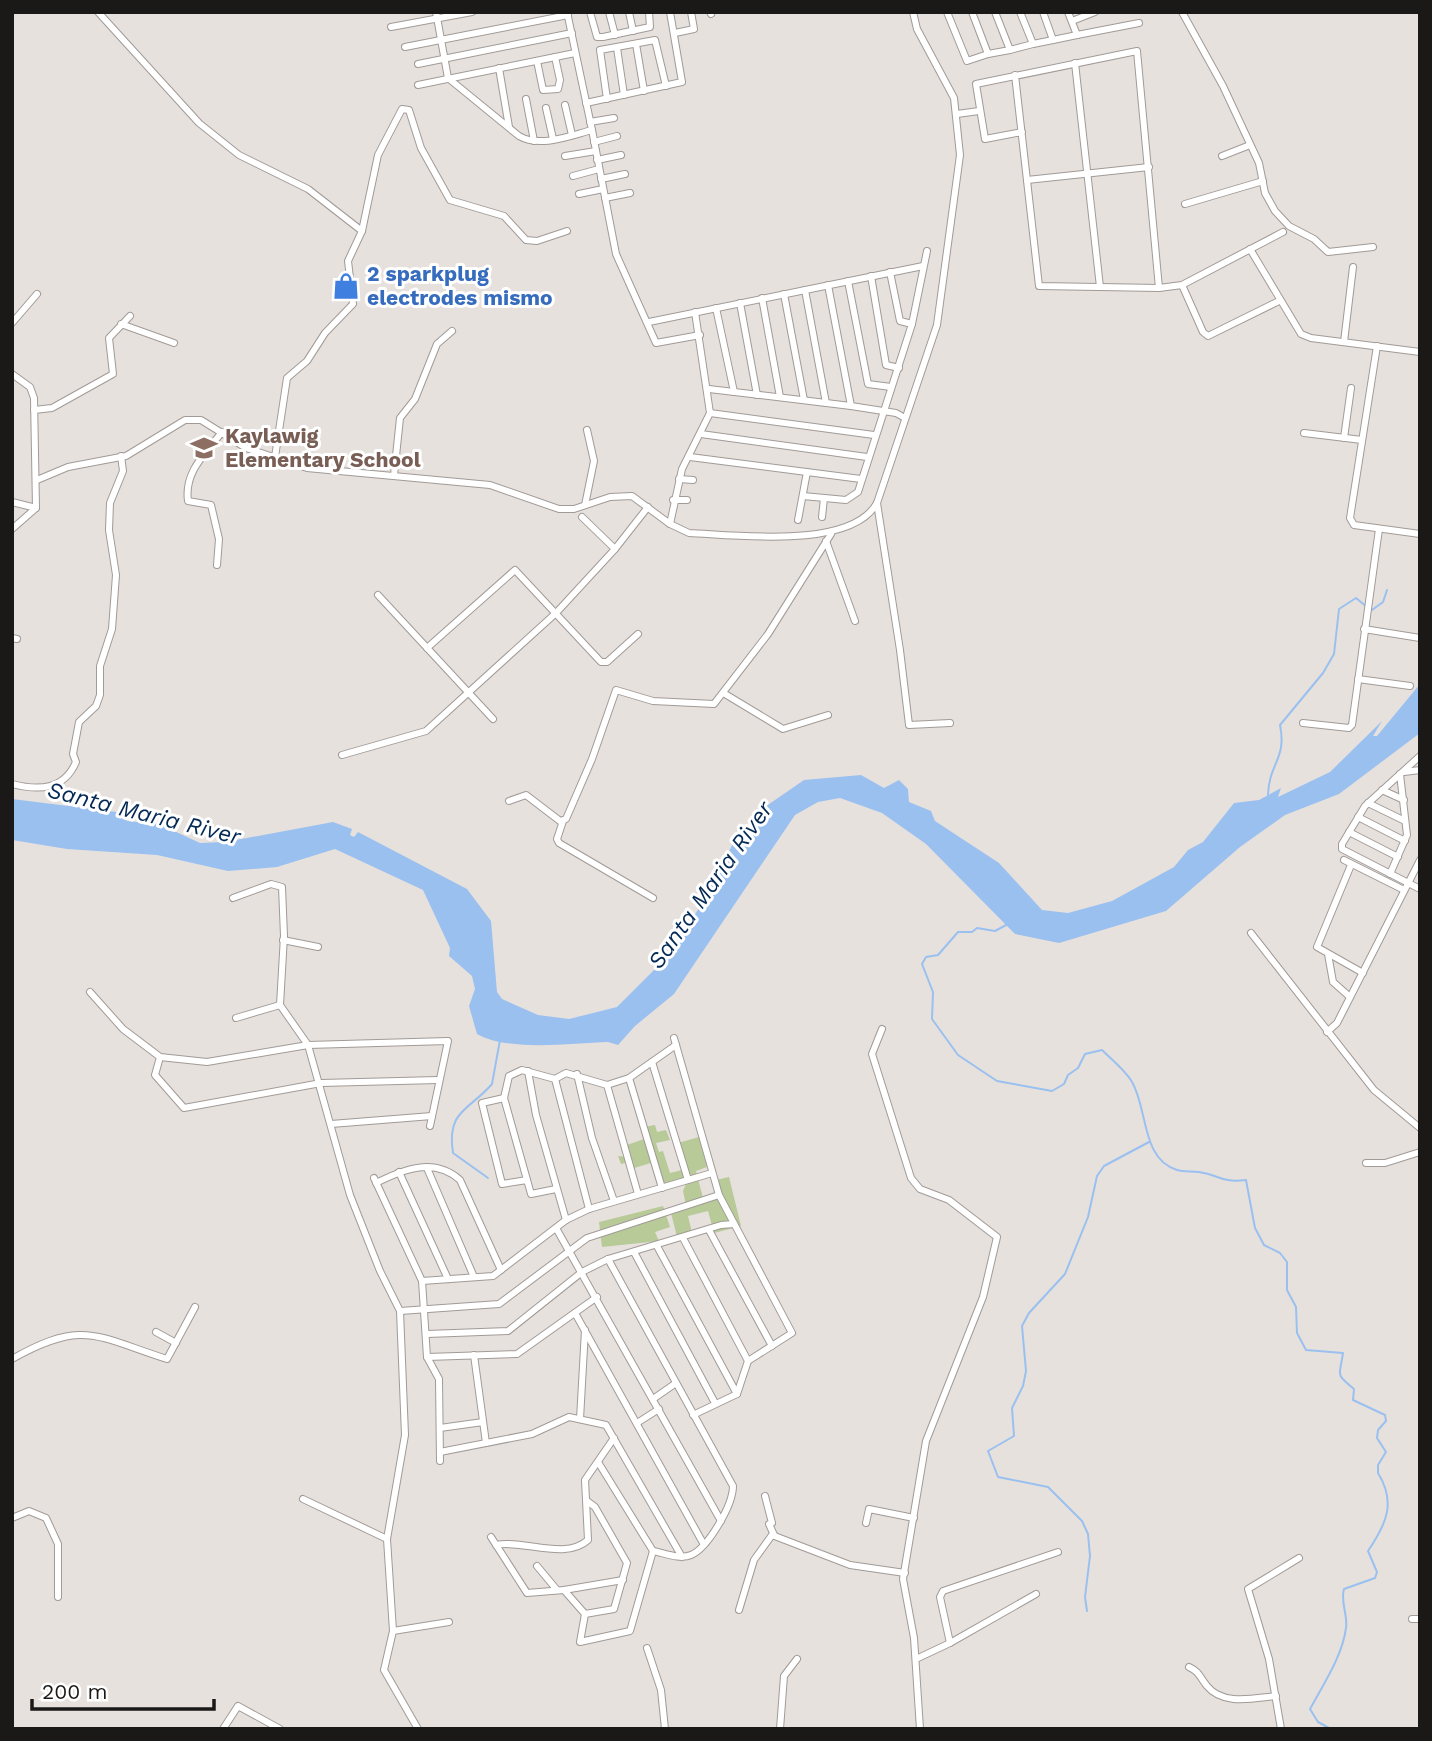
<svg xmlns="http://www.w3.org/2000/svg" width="1432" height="1741" viewBox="0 0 1432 1741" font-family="'Work Sans',sans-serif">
<rect width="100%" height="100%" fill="#e7e1dd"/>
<g fill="#b7ca97">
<path d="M655 1125 657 1132 666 1130 670 1140 656 1143 659 1152 663 1151 670 1173 682 1170 685 1180 662 1188 654 1162 631 1169 625 1163 621 1164 618 1156 627 1157 624 1146 647 1138 644 1127Z"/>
<path d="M699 1137 707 1167 696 1171 703 1198 719 1195 716 1180 729 1177 741 1226 714 1233 708 1211 688 1216 692 1233 677 1237 670 1209 686 1205 683 1191 688 1179 678 1143Z"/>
<path d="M663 1206 670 1227 655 1232 659 1241 602 1247 599 1222Z"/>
</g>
<path fill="#9ac0f0" d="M1420 684V733L1339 794 1285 815 1240 847 1166 911 1059 943 1015 934 926 844 882 813 840 798 818 802 795 815 674 994 635 1026 618 1045 608 1042C572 1043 508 1052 477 1034L469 1006 475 989 472 976 449 956 450 948 423 890 335 849 277 867 228 871 157 855 67 849 12 840V799L117 812 127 821 159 824 200 843 225 842 333 822 352 829 350 835 354 837 358 832 467 889 491 921 497 992 502 999 538 1015 569 1019 617 1007 667 957 701 905 740 830 755 829 763 817 762 809 804 780 861 775 884 788 899 780 908 789 909 802 931 811 935 821 999 863 1042 910 1068 913 1112 901 1174 867 1188 850 1203 842 1234 803 1259 800 1281 788 1278 797 1330 772 1382 721 1373 736H1377Z"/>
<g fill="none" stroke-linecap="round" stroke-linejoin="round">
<g stroke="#9ac0f0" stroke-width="2">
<path d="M12 187V189"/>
<path d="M1372 610 1383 602 1387 590"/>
<path d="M1268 795C1269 763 1287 759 1280 725L1323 673 1334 654 1339 609 1356 598 1367 607"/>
<path d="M1008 924 995 931 977 928 972 932H958L938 955 926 957 922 964 933 992 932 1019 958 1055 997 1081 1052 1091 1064 1084 1068 1075 1078 1068 1085 1054 1102 1050C1111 1059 1126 1071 1132 1082 1148 1109 1141 1159 1177 1170 1184 1172 1191 1171 1199 1172 1220 1175 1220 1183 1246 1180L1255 1228 1264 1245 1280 1253 1287 1262V1290L1296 1307 1297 1333 1306 1350 1343 1353C1340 1376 1334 1373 1354 1389L1353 1400 1385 1415 1386 1421 1378 1430 1377 1438 1386 1452 1378 1465V1473C1396 1502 1387 1523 1368 1551L1377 1572 1375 1578 1344 1589C1340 1601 1348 1615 1346 1628 1342 1657 1324 1683 1310 1709L1318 1722 1331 1729"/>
<path d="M488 1178 453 1153C446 1110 470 1110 492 1084L500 1040"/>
<path d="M1087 1611 1085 1597 1090 1556 1088 1534 1082 1521 1048 1487 998 1477 988 1451 1014 1436 1012 1408 1023 1386 1026 1371 1022 1326 1029 1313 1065 1274 1088 1217 1097 1176 1104 1166 1149 1142"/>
</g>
<defs>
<g id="minor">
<path d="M98 12 199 123 239 155 308 189 362 231"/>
<path d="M436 12 448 78 519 136C540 148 569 136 592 130L616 254 656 343 700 335"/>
<path d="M567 12 592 130"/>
<path d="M590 12 597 37H603L650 27 649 12"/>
<path d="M609 12 615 35"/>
<path d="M629 12 633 31"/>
<path d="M710 12 711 14"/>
<path d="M947 12 967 61 988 54 972 12"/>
<path d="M995 12 1010 50 1033 44 1020 12"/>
<path d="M1043 12 1053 40 1077 35 1068 12"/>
<path d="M1182 12 1223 86 1259 163 1265 193 1275 211 1289 226 1314 239 1328 252 1373 247"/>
<path d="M1072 21 1095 12"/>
<path d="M391 27 472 12"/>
<path d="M675 33 694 29 691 12"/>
<path d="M1077 35 1139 23"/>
<path d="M636 44 644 91"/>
<path d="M1033 44 1053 40"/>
<path d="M405 47 568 15"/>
<path d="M617 48 624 95"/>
<path d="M988 54 1010 50"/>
<path d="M537 61 543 90 558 89 560 80 555 57"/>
<path d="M1075 63 1100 287"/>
<path d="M418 64 572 33"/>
<path d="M499 68 509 127"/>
<path d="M1015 75 1039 286 1159 288 1137 51 976 84 985 139 1022 132"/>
<path d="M418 85 575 53"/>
<path d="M526 99 534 141"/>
<path d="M607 99 600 50 655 40 666 86"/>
<path d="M586 103 682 82 670 12"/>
<path d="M565 105 572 135"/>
<path d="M546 108 553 139"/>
<path d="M957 114 979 111"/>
<path d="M590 122 614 118"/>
<path d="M594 142 617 136"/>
<path d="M565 156 596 151"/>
<path d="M1222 156 1250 145"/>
<path d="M597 160 621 155"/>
<path d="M573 176 599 169"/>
<path d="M601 179 625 174"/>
<path d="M1027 180 1149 167"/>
<path d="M579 194 603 189"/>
<path d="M605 198 630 193"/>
<path d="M1185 204 1263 181"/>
<path d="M1250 249 1301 334 1311 338 1420 352"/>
<path d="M890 272 900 321 912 324"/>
<path d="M871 276 886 365 899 368"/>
<path d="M848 281 868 384 891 387"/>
<path d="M828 285 851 406"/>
<path d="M1182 285 1203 332 1208 336 1279 301"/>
<path d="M1159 288 1182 285 1283 232"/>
<path d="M805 290 826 403"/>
<path d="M784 294 804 400"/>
<path d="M762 298 780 397"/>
<path d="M740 303 757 395"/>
<path d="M716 308 734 392"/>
<path d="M649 322 923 266"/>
<path d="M12 323 37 294"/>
<path d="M121 324 174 343"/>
<path d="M1344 342 1353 267"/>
<path d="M1377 346 1350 518 1354 525 1420 534"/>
<path d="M12 374 30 387 34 398 36 508 12 529"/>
<path d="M709 389 851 406 896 413 905 418"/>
<path d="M34 410 52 408 113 374 109 338 130 316"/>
<path d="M710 413 874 435"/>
<path d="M1304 433 1362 440"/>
<path d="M701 434 867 457"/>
<path d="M1344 438 1351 388"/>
<path d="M275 457 287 378 307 361 325 333 353 304 348 261 362 231 378 155 402 109 409 110 421 148 450 200 504 216 526 240 537 241 567 231"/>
<path d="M690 457 861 479"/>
<path d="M394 475 400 418 415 399 437 344 452 331"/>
<path d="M679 479 693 480"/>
<path d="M37 480 68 467 126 456 185 420H201L246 448 307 468 490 485 559 509H574L610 497 632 496 670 524 689 533C736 535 851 550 877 503L937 325 960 155 954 98 917 29 913 12"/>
<path d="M803 496 846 500 858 492 912 324 927 251"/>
<path d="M673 500H687"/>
<path d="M12 502 36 508"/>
<path d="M877 503 900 650 909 725 950 723"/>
<path d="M585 505 594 461 587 430"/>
<path d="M582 517 615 549"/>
<path d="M822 517 824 498"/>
<path d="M798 520 807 472"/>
<path d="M670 524 682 469 710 413 695 312"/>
<path d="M826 541 855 621"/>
<path d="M217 565 219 539 211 505 188 501C184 472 205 454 222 432"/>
<path d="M378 595 493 719"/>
<path d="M1364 629 1420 638"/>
<path d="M12 638 17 639"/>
<path d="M427 648 515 570 601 662H607L638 634"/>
<path d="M1358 679 1410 686"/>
<path d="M725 694 783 729 828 715"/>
<path d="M1303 723 1349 728 1352 725 1379 529"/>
<path d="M342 755 426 731 556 613 615 549 648 507"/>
<path d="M1420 756 1365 806 1342 844V849L1420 889"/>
<path d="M1404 772 1420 770"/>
<path d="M12 784C39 791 64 790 76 762L73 754 79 722 96 706 100 695V666L112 629 116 575 109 530 110 503 123 471 121 456"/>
<path d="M1382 790 1404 800"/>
<path d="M509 801 526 795 560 821 566 819 592 759 616 690 653 701 714 704 768 634 831 534"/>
<path d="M1368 803 1405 821"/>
<path d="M1358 817 1405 841"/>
<path d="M563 821 557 839 559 843 653 898"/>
<path d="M1349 832 1398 857"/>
<path d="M1344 860 1404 890"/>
<path d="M1351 865 1317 947 1363 973"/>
<path d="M1390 874 1407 835 1400 774"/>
<path d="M233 898 271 884 282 887 284 936 280 1005 308 1045 350 1195 380 1271 400 1311 405 1435 387 1539 393 1631 384 1670 418 1729"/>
<path d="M1251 933 1374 1090 1420 1128"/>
<path d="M283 940 318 947"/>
<path d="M1328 954 1333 982 1350 997"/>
<path d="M90 992 123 1029 160 1057 155 1075 184 1108 321 1083 438 1080"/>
<path d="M236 1018 280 1005"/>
<path d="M882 1029 872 1054 911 1178 920 1189 949 1200 997 1237 983 1297 926 1441 903 1579 914 1638 920 1729"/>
<path d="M1327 1032 1337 1023 1420 860"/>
<path d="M674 1038 719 1195 792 1333 748 1361 737 1394 693 1415"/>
<path d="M160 1057 207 1062 308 1045 448 1041 430 1126"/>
<path d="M652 1062 688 1180"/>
<path d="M528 1071 536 1115 566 1220"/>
<path d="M577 1074 592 1138 614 1201"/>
<path d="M629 1078 662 1188"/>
<path d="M555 1079 589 1209"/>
<path d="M607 1085 638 1194"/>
<path d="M504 1098 482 1103 502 1184 527 1180"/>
<path d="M331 1124 432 1116"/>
<path d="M1366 1163H1385L1420 1152"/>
<path d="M427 1168 474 1277"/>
<path d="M399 1172 448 1279"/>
<path d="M374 1178 422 1281 427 1357 439 1379 440 1461"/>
<path d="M376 1183C404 1169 434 1157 460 1180L501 1270"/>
<path d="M556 1189 531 1194 504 1098 509 1076 522 1070 555 1079 566 1073 607 1085 629 1078 676 1045"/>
<path d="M556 1228 721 1521"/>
<path d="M709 1230 772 1346"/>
<path d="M683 1238 748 1361"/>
<path d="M657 1246 737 1394"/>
<path d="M634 1252 715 1403"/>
<path d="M422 1281 493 1276 566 1220 589 1209 712 1173"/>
<path d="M400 1311 499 1304 587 1238 719 1195"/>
<path d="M575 1313 703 1543"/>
<path d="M156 1332 176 1343"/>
<path d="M427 1334 508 1331 582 1272 608 1259 721 1225 734 1224"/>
<path d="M474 1355 486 1443"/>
<path d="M427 1357 517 1354 597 1297"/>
<path d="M12 1359C83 1319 95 1336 167 1359L195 1307"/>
<path d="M653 1399 676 1383"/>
<path d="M580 1419 585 1330"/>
<path d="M637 1423 659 1409"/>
<path d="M440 1428 483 1422"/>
<path d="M440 1452 532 1434 569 1417 606 1425 682 1557"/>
<path d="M598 1462 653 1551"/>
<path d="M765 1496 772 1523 769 1524 774 1535"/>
<path d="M303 1499 387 1539"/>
<path d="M12 1518 29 1511 46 1518 58 1544V1597"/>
<path d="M866 1523 869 1509 914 1518"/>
<path d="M491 1537 527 1593 564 1590 623 1580"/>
<path d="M496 1545C523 1539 565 1561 588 1540L585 1480 614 1438"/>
<path d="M537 1566 557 1590"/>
<path d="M564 1590 585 1614 580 1642 630 1631 653 1551C664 1553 680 1560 691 1555 708 1548 733 1505 733 1486L608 1259"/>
<path d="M739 1610 754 1560 772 1535 850 1565 905 1573"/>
<path d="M585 1614 614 1609 627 1563 595 1507 587 1501"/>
<path d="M1412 1619H1420"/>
<path d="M393 1631 449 1622"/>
<path d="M950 1643 940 1597 943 1591 1058 1552"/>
<path d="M647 1648 661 1690 665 1729"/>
<path d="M916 1659 950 1643 1036 1594"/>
<path d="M1189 1667C1200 1672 1200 1678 1207 1686 1223 1706 1254 1698 1276 1696"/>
<path d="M223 1729 238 1706 280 1729"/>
<path d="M780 1729 784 1676 797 1659"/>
<path d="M1281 1729 1269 1659 1248 1589 1299 1558"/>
</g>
</defs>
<use href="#minor" stroke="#a19b98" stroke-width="8"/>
<use href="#minor" stroke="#fff" stroke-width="6"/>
</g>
<defs>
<symbol id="shop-bare" viewBox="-9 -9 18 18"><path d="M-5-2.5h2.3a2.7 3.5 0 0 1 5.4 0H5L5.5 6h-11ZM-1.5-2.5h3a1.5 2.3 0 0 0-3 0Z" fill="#3f7fe0" stroke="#fff" stroke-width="2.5" paint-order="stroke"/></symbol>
<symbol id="school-bare" viewBox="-9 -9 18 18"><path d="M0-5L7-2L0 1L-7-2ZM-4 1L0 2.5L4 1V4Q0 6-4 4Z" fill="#8d6e63" stroke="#fff" stroke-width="2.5" paint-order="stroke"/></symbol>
</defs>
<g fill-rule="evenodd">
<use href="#shop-bare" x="327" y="267" width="38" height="38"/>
<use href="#school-bare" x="185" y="429" width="38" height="38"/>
</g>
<g text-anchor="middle" stroke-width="6" stroke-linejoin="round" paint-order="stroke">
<g font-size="21" font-weight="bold" fill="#366cbe" stroke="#fff" text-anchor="start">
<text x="367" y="281">2 sparkplug<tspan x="367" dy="24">electrodes mismo</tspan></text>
</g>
<g font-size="21" font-weight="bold" fill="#785e54" stroke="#fff" text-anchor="start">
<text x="225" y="443">Kaylawig<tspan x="225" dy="24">Elementary School</tspan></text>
</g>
<g font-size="23" font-style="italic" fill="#032954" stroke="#fff">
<text transform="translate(144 813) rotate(14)" y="8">Santa Maria River</text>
<text transform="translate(710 885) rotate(-55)" y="8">Santa Maria River</text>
</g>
</g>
<rect width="1432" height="1741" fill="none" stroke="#1b1918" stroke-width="28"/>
<path d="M32 1699v10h182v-10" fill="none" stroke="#1b1918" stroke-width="3.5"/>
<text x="42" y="1699" font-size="21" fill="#1b1918" stroke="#ffffff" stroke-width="5" paint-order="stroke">200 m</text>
</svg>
